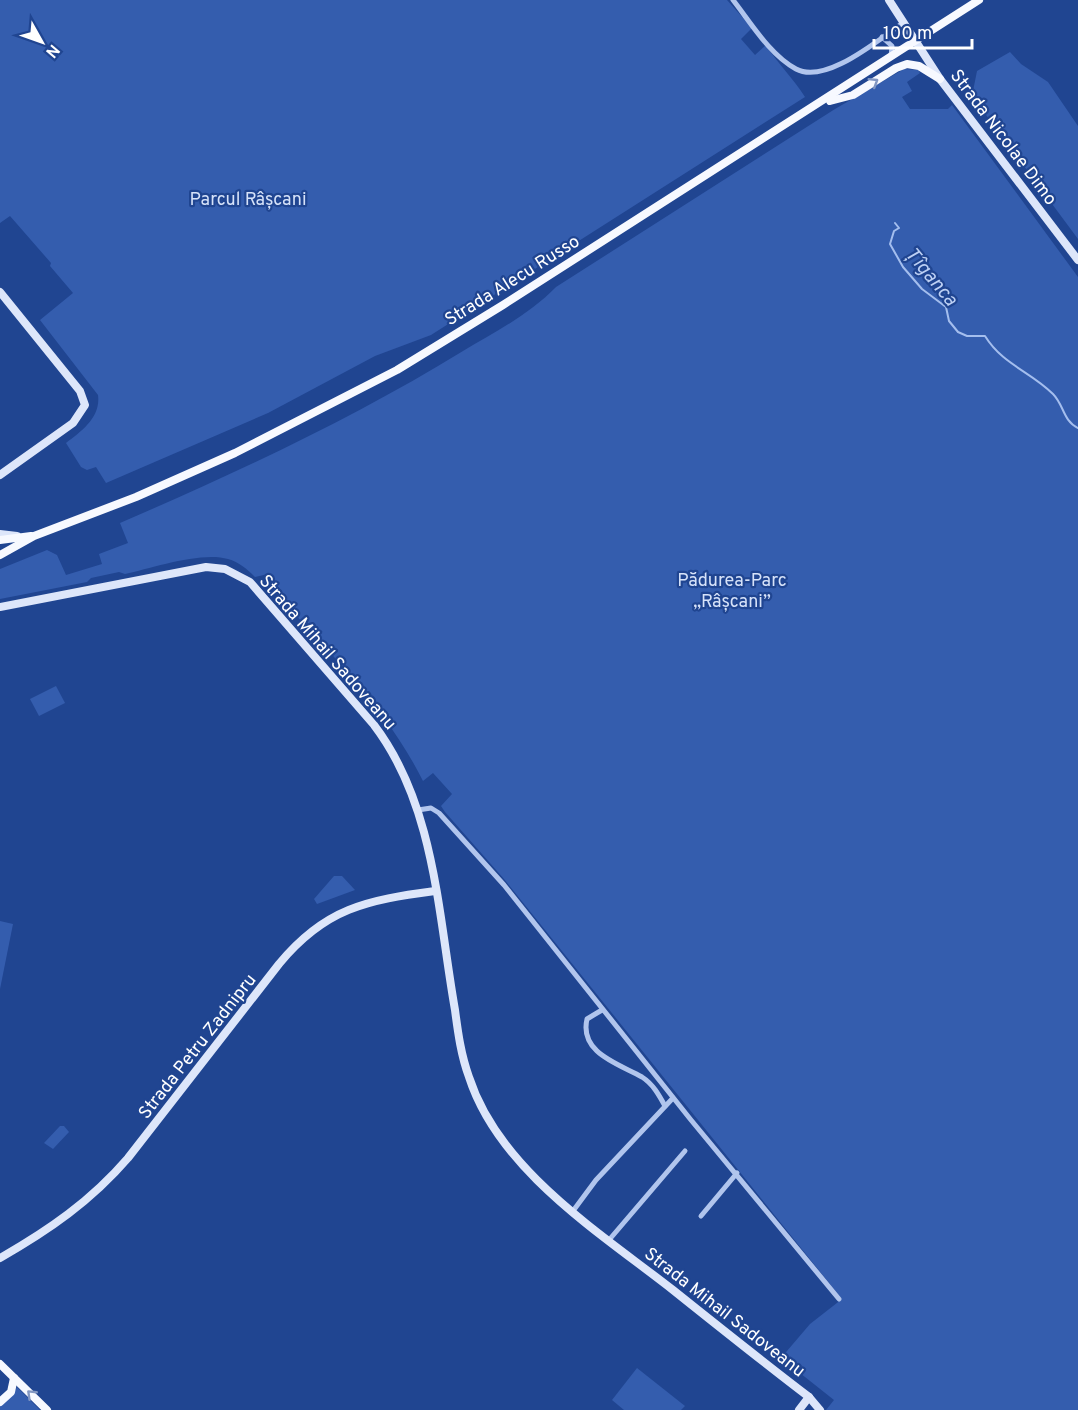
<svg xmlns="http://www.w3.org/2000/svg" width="1078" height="1410" viewBox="0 0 1078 1410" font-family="Overpass,sans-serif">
<rect width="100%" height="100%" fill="#204591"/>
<g fill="#345dae">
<path d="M0 0H727L752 28 741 39 755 55 766 45C778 64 793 78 805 97L431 335 375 356 268 413 106 483 96 467 87 470 81 467 66 443C82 431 101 417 98 395L40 320 73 293 50 266 51 263 10 216 0 223Z"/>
<path d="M1010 52 1021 64 1048 82 1078 126V239L972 96 977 71Z"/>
<path d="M904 69 918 70 920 73 907 82 912 91 902 97 910 109H948L952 105 1078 277V1410H826L834 1400 781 1358 810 1324 842 1299 504 879 445 812 441 806 452 794 433 773 423 781C386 707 326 649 271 588L276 584 268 574 255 577C247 569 239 562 228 559 202 551 152 568 125 574L119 572 91 578 87 582 0 599V569L47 550 57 555 66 575 102 564 99 554 128 543 120 523C238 472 354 418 463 351 495 332 530 314 556 287L835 109Z"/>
<path d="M56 686 65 703 39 716 30 699Z"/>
<path d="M334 876H342L355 890 317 904 314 899Z"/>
<path d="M0 921 13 924 0 989Z"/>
<path d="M60 1126H64L69 1132 53 1149 44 1143Z"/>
<path d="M637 1368 685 1406 681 1410H624L612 1400Z"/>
<path d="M17 1387 40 1410H0V1405L13 1395Z"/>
</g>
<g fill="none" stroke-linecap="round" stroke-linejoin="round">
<path stroke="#a4beee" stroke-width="2" d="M895 223 899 228 894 231 890 244 903 267 922 289 946 307 949 321 958 332 967 336H985C1003 365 1030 371 1053 394 1064 405 1063 421 1078 428"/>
<g stroke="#b1c5ed" stroke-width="5">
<path d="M733 0C751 23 770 55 796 69 826 85 879 39 903 23"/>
<path d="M882 37 892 46 891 57"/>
<path d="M418 810 431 808 439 813 504 885 691 1120 839 1299"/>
<path d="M602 1010 587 1019C579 1053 619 1064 642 1077 653 1084 659 1095 665 1106"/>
<path d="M573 1211 596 1180 673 1098"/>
<path d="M701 1216 737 1173"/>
<path d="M609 1240 685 1151"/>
</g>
<g stroke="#dde6fa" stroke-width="8">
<path d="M889 0 940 79 1078 260"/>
<path d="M0 292 80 391 85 405 73 423 0 475"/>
<path d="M0 534 17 536"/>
<path d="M0 607 206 567 225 569 250 582 374 725C435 805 438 914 455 1010 458 1033 461 1055 469 1077 499 1170 599 1232 673 1290 718 1326 763 1362 809 1397L820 1410"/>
<path d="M0 1258C49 1230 91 1201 128 1158L279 964C325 908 367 900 435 891"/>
<path d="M799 1410 809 1397"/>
</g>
<g stroke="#f7f9ff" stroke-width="8">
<path d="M830 101 853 95 896 68 907 64 919 66 940 79"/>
<path d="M0 540 31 536"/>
<path d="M0 555 34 536 136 497 235 453 397 370 503 305 979 0"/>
<path d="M0 1364 47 1410"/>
<path d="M0 1402 11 1392 14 1378"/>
</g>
</g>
<defs><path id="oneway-chevron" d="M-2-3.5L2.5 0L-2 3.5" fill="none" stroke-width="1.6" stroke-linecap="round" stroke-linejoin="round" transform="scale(1.5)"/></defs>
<g stroke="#8196c2">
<use href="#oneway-chevron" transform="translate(874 82) rotate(-32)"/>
<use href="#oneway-chevron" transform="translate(31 1394) rotate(-136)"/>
</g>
<g text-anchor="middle" stroke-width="4.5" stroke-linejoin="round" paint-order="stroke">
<g font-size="18" fill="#fff" stroke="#204591">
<text transform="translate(1004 137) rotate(53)" y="6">Strada Nicolae Dimo</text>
<text transform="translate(512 280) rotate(-32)" y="6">Strada Alecu Russo</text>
<text transform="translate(328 652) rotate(49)" y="6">Strada Mihail Sadoveanu</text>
<text transform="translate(197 1046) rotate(-52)" y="6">Strada Petru Zadnipru</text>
<text transform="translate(725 1312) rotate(38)" y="6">Strada Mihail Sadoveanu</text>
</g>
<g font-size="18" fill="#d6e2f9" stroke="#204591">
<text x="248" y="205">Parcul Râșcani</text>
<text x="732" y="586">Pădurea-Parc<tspan x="732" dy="21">„Râșcani”</tspan></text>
</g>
<g font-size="20" font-style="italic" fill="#bdd0f4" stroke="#204591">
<text transform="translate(932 276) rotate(50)" y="7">Țîganca</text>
</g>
</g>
<g transform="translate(42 42) rotate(130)" stroke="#204591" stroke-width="4.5" paint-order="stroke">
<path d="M0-4.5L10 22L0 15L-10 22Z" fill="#ffffff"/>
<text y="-9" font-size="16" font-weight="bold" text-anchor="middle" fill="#ffffff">N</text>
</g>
<path d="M874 39v9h98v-9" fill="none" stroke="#ffffff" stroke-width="3"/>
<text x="883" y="39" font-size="18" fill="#ffffff" stroke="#204591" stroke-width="4.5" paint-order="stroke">100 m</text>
</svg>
